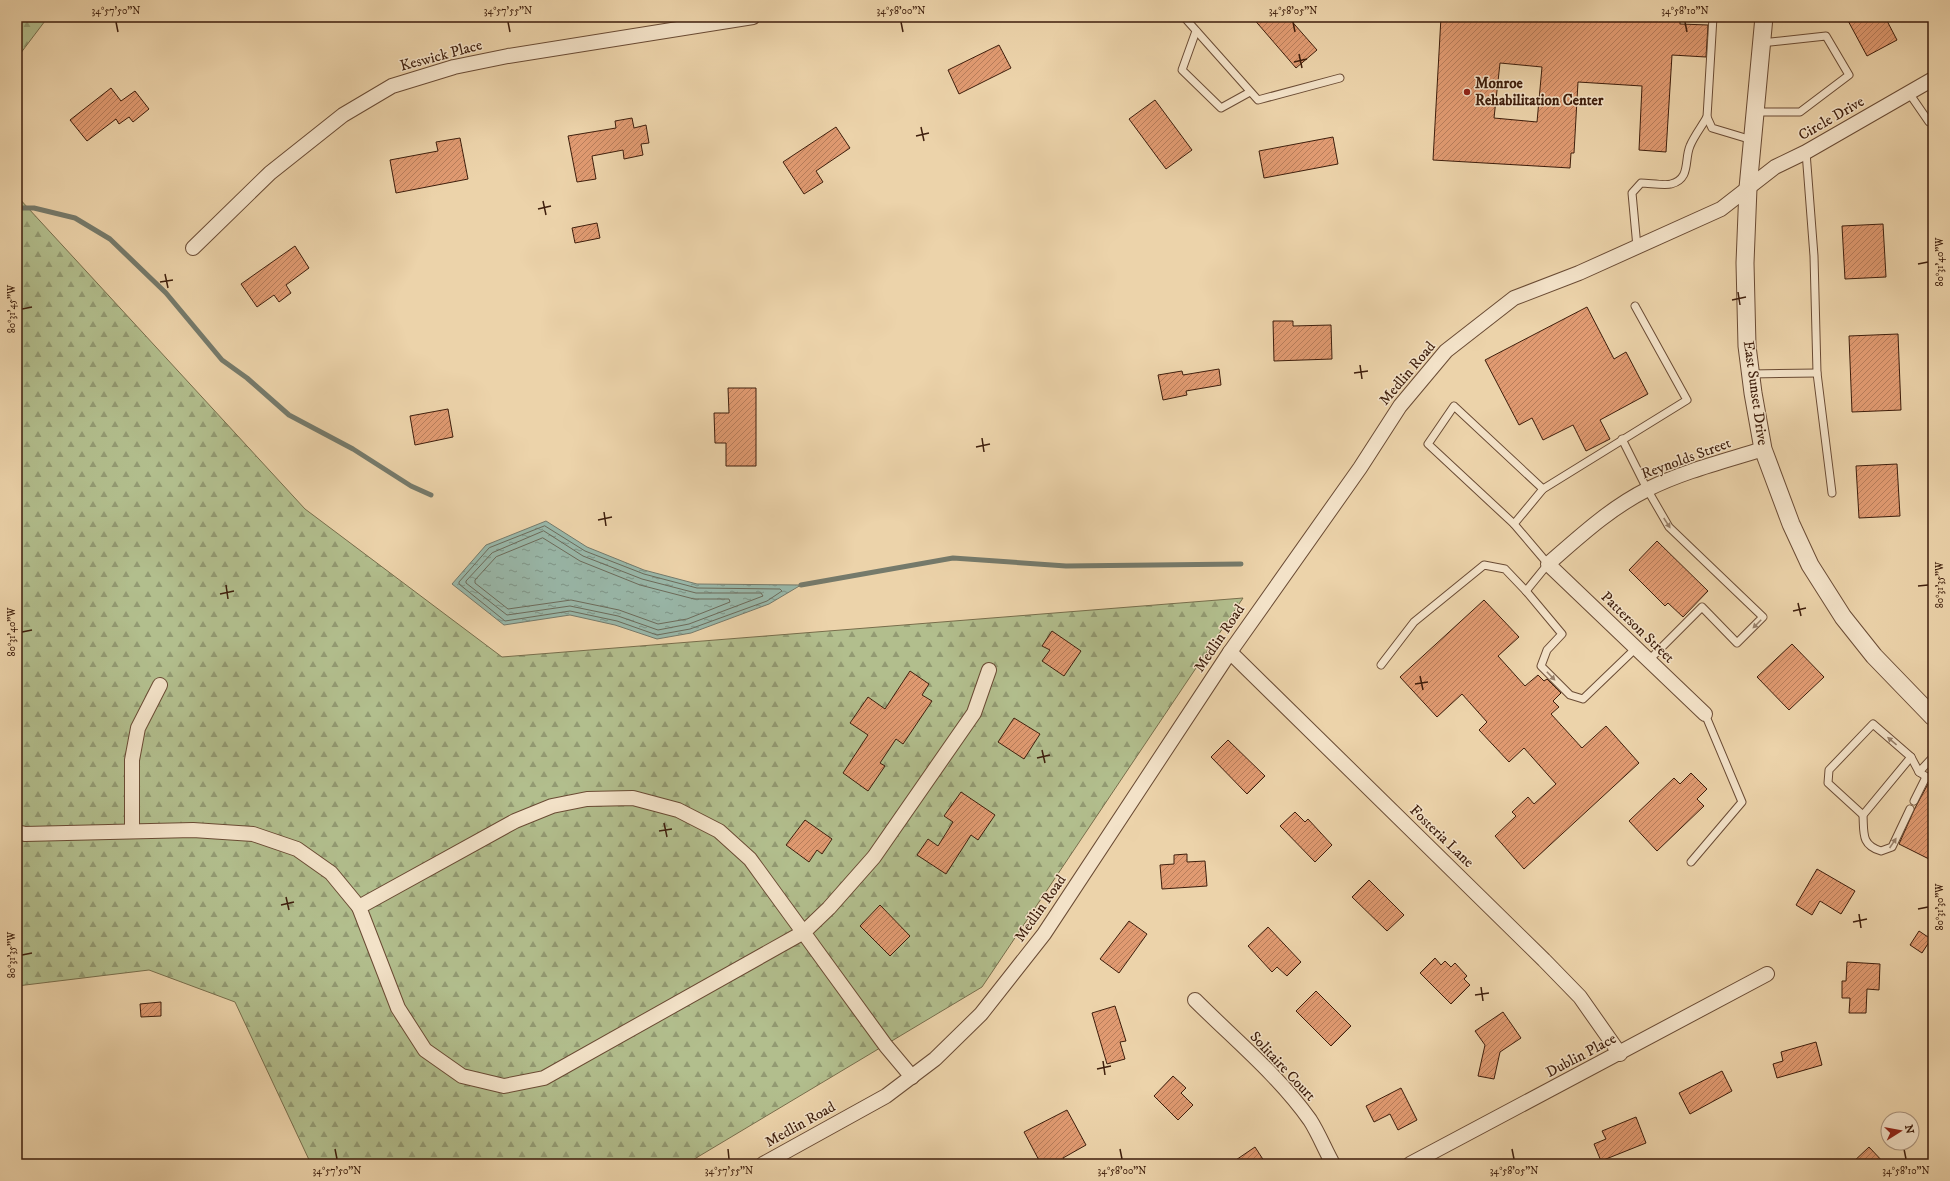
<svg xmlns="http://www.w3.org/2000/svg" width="1950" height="1181" viewBox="0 0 1950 1181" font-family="'IM FELL DW Pica',serif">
<defs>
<pattern id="forest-firs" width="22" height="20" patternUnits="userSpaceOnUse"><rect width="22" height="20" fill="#b2be8d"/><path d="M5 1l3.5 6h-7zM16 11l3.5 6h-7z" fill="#929a72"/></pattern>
<pattern id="water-ripples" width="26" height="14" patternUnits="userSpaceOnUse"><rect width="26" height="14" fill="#99b8aa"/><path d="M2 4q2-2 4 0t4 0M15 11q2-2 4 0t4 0" fill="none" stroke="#7e9589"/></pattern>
<pattern id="building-hatch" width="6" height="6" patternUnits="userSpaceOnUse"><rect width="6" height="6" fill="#e09a71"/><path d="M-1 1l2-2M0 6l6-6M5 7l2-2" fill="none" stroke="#b77d5b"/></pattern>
</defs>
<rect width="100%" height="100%" fill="#ecd3aa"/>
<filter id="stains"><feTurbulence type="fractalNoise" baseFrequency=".005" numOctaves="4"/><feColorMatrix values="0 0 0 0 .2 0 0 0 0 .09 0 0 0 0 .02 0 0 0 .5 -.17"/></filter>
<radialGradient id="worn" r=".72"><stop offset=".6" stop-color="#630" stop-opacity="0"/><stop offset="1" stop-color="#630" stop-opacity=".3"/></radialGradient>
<g fill="url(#forest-firs)" stroke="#786e4c">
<path d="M17 17H48L17 58Z"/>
<path d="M17 196 305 509 502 657 1243 598 982 987 686 1164H311L235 1002 149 970 17 986Z"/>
</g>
<path fill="url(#water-ripples)" stroke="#757a6b" d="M546 521 587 547 644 570 697 584 801 585 769 604 691 633 657 639 615 625 570 615 504 625 452 584 486 545Z"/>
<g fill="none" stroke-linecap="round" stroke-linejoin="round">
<g stroke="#6c6b5b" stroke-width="1">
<path d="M545 526 585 551 644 574 697 588 780 589 782 591 767 601 690 629 657 635 617 621 570 611 505 621 459 584V582L489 548Z"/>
<path d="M544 531 583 556 642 579 696 593H761L763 596 689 624 658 630 618 616 570 606 507 615 466 583V581L492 553Z"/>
<path d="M543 538 580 561 640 585 694 599H729L730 602 687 619 658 624 619 610 571 600 508 609 475 583V580L496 557Z"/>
</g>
<g stroke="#757a6b" stroke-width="5">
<path d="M17 208H34L75 218 110 239 166 293 222 360 247 378 289 415 353 449 411 486 431 495"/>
<path d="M801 585 953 558 1066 566 1241 564"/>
</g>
</g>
<g fill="url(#building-hatch)" stroke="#3e1e0c" fill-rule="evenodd">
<path d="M1252 17H1288L1317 50 1296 68Z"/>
<path d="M1441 17H1498L1551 20 1552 17H1680V24L1708 25 1706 57 1672 55 1666 152 1639 150 1642 86 1578 82 1574 153H1571L1570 168 1433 160ZM1500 63 1542 67 1537 122 1494 118Z"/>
<path d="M1846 17H1885L1897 40 1867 56Z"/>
<path d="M999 45 1011 68 959 94 948 70Z"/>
<path d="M111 88 121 101 135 91 149 109 133 122 129 117 119 124 116 119 87 141 70 120Z"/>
<path d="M1155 100 1192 150 1166 169 1129 119Z"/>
<path d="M632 118 634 128 646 125 649 143 641 144 643 155 624 159 623 150 592 156 596 179 577 182 568 136 616 128 615 121Z"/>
<path d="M836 127 850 148 816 171 823 182 804 194 783 162Z"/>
<path d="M1333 137 1338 164 1264 178 1259 151Z"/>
<path d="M460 138 468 179 396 193 390 160 438 151 436 142Z"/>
<path d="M597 223 600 238 575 243 572 228Z"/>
<path d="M1883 224 1886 277 1845 279 1842 226Z"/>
<path d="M295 246 309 268 286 285 291 293 279 302 274 295 257 307 241 284Z"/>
<path d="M1587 307 1614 359 1626 352 1648 394 1600 420 1610 439 1586 451 1573 425 1543 440 1532 418 1519 425 1485 360Z"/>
<path d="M1273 321H1293V326L1331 325 1332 359 1274 361Z"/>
<path d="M1898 334 1901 410 1852 412 1849 336Z"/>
<path d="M1219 369 1221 385 1186 391 1187 395 1163 400 1158 375 1182 371 1183 375Z"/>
<path d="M728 388H756V466H726V443H715L714 413H729Z"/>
<path d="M448 409 453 437 415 445 410 416Z"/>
<path d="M1897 464 1900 516 1859 518 1856 466Z"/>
<path d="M1657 541 1708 591 1683 617 1668 603 1665 606 1629 570Z"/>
<path d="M1484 600 1519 637 1498 656 1525 686 1538 675 1544 681 1547 679 1561 693 1553 701 1559 707 1551 714 1582 748 1606 726 1639 763 1524 869 1495 836 1516 816 1512 812 1528 797 1534 804 1556 784 1524 748 1509 762 1479 730 1487 722 1462 694 1437 717 1400 677Z"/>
<path d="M1052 631 1081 651 1064 676 1042 661 1050 650 1042 646Z"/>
<path d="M1792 644 1824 677 1789 710 1757 677Z"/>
<path d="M910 671 929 684 922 695 932 701 903 744 896 739 880 763 885 766 868 791 843 773 868 735 850 723 868 697 885 709Z"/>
<path d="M1014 718 1040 734 1024 759 998 742Z"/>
<path d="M1228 740 1265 776 1247 794 1211 757Z"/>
<path d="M1691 773 1707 789 1697 799 1704 806 1657 851 1629 821 1674 778 1680 784Z"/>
<path d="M1928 784 1933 786V861L1899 844 1915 808Z"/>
<path d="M961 792 995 815 978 840 971 835 946 874 917 855 928 839 938 846 953 822 944 816Z"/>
<path d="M1295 812 1305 822 1308 819 1332 845 1315 862 1280 826Z"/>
<path d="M805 820 832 839 822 854 817 850 809 862 786 845Z"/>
<path d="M1187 854V862L1205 861 1207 886 1162 889 1160 865 1174 864V855Z"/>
<path d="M1817 869 1855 891 1841 914 1820 901 1812 915 1796 905Z"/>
<path d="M1369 880 1404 915 1387 931 1352 897Z"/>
<path d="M880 905 910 936 890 956 860 926Z"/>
<path d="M1129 921 1147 934 1119 973 1100 959Z"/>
<path d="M1268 927 1301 962 1287 976 1277 967 1272 972 1248 946Z"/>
<path d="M1919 931 1931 939 1922 953 1910 945Z"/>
<path d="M1435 958 1441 965 1445 961 1451 967 1455 963 1467 976 1464 979 1470 985 1451 1004 1420 973Z"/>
<path d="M1847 962 1880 964 1879 990 1867 989 1866 1013H1849L1850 998H1842V981H1846Z"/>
<path d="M1316 991 1351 1026 1331 1046 1296 1011Z"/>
<path d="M161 1002V1016L141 1017 140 1004Z"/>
<path d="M1115 1006 1126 1041 1120 1042 1125 1059 1107 1064 1092 1013Z"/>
<path d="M1503 1012 1521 1038 1500 1052 1494 1079 1478 1076 1485 1045 1475 1031Z"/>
<path d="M1816 1042 1822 1065 1777 1078 1773 1064 1783 1061 1781 1052Z"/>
<path d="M1722 1071 1732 1091 1690 1114 1679 1093Z"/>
<path d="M1173 1076 1186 1088 1181 1093 1193 1105 1178 1120 1154 1096Z"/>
<path d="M1401 1088 1417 1120 1398 1130 1390 1114 1374 1122 1366 1106Z"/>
<path d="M1067 1110 1086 1145 1063 1158 1066 1164H1041L1024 1132Z"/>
<path d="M1636 1117 1646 1143 1601 1161 1594 1144 1606 1139 1602 1131Z"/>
<path d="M1255 1147 1266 1164H1230Z"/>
<path d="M1869 1147 1885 1164H1851Z"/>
</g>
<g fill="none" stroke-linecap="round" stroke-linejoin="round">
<defs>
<g id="service">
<path d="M1184 17 1258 100 1340 78"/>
<path d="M1713 17 1707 117 1712 128 1752 140"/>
<path d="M1196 31 1182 70 1221 108 1250 92"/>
<path d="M1909 93 1929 122 1933 119"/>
<path d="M1755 112H1800L1849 75 1826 36 1761 43"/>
<path d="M1806 152 1814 256 1817 373 1832 493"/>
<path d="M1637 247 1632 193 1641 183C1649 183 1665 186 1671 184 1691 179 1684 160 1690 146 1694 136 1702 126 1707 117"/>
<path d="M1751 374 1817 373"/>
<path d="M1622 439 1647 489 1669 527 1763 617 1737 643 1702 607 1649 660"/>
<path d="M1514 524 1428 444 1454 406 1543 489"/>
<path d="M1526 591 1562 634 1547 650 1541 666 1570 695 1583 699 1636 648"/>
<path d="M1381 665 1414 622 1484 565 1505 569 1526 591 1548 564 1514 524 1543 489 1687 400 1635 306"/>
<path d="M1933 757 1919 772 1933 781"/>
<path d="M1914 801 1926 777"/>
<path d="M1910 809 1892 847 1881 851C1861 845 1864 833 1863 815L1911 757"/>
<path d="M1863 815 1828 783 1829 770 1873 724 1911 757 1919 772"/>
<path d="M1691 862 1742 802 1705 714"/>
</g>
<g id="minor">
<path d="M193 248 270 173 343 115 392 86 454 67 508 56 753 17"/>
<path d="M1230 652 1544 960 1580 997 1620 1054"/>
<path d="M1705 714 1548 564C1579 537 1610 508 1648 489 1684 471 1725 461 1763 449"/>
<path d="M132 831V760L138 728 160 685"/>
<path d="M17 832 25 834 193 830 253 834 297 849 331 873 359 907"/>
<path d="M1195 1000C1234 1039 1278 1075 1310 1120 1319 1134 1325 1150 1333 1164"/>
<path d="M912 1077 886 1046 750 859 719 831 678 810 633 798 587 799 552 806 515 821 359 907 398 1008 425 1050 462 1076 504 1086 544 1078 804 932 829 908 874 857 974 713 989 670"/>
<path d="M763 1164 886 1096 935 1059 981 1014 1044 934 1230 652 1360 468 1400 406 1446 351 1514 298 1579 273 1721 209 1775 167 1806 152 1933 79"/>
<path d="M1410 1164 1767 974"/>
</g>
<path id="tertiary" d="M1764 17 1748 188 1745 263 1747 346 1753 393 1763 449 1791 524 1810 565 1843 617 1874 656 1933 717"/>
</defs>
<use href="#service" stroke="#6a4b34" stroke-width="9"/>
<use href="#minor" stroke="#6a4b34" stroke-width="16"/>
<use href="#tertiary" stroke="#6a4b34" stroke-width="19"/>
<use href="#service" stroke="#f3e2c8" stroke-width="7"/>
<use href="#minor" stroke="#f3e2c8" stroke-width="14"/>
<use href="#tertiary" stroke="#f3e2c8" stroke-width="17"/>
</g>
<defs><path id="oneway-solid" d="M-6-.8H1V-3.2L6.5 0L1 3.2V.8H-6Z"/></defs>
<g fill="#98806a">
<use href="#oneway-solid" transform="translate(1667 523) rotate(57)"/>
<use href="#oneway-solid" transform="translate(1757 624) rotate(135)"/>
<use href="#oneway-solid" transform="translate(1551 676) rotate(46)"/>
<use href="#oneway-solid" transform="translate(1892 741) rotate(-140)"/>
<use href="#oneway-solid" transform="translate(1893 843) rotate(-56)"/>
</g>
<path fill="none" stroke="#3e1e0c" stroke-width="1.5" d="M116 22 118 32M508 22 510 32M901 22 903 32M1293 22 1295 32M1685 22 1687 32M1299 54 1302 68M1294 62 1307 59M921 127 924 141M916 136 929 133M543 201 546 215M538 209 551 206M1918 264 1928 262M165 274 168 288M160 282 173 280M1738 292 1740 305M1732 300 1746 297M22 309 32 307M1360 365 1362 379M1354 373 1368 371M982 438 984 452M976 447 990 444M604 512 606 526M598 520 612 517M226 585 228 599M1918 586 1928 585M220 594 234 591M1798 603 1801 616M1793 611 1806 608M22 632 32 630M1420 676 1423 690M1415 684 1428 682M1042 750 1045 763M1037 758 1050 755M664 823 667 837M659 831 672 829M286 897 289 910M281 905 294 902M1918 909 1928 907M1859 914 1861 928M1853 922 1867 919M22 955 32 953M1481 987 1483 1001M1475 995 1489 993M1103 1061 1105 1075M1097 1069 1111 1066M335 1149 337 1159M728 1149 729 1159M1120 1149 1122 1159M1512 1149 1514 1159M1904 1149 1906 1159"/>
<circle fill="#8f2418" stroke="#f3e2c8" stroke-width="1.5" cx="1467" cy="92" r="4"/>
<g text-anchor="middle" stroke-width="3" stroke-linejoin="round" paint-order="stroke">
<g font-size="15" fill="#3e1e0c" stroke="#f3e2c8">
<text transform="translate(441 55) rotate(-15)" y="5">Keswick Place</text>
<text transform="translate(1831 118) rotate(-30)" y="5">Circle Drive</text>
<text transform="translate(1407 373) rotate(-50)" y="5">Medlin Road</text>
<text transform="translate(1756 393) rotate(82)" y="5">East Sunset Drive</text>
<text transform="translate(1686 458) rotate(-20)" y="5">Reynolds Street</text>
<text transform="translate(1638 627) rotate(44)" y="5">Patterson Street</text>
<text transform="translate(1219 638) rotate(-56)" y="5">Medlin Road</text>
<text transform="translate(1442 836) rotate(44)" y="5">Fosteria Lane</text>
<text transform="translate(1040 908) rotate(-55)" y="5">Medlin Road</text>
<text transform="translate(1581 1055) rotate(-28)" y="5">Dublin Place</text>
<text transform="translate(1283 1066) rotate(47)" y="5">Solitaire Court</text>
<text transform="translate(800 1124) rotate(-29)" y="5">Medlin Road</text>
</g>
<g font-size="15" font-weight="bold" fill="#3e1e0c" stroke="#f3e2c8" text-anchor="start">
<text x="1475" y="88">Monroe<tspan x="1475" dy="17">Rehabilitation Center</tspan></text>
</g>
</g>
<rect width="1950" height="1181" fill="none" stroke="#ecd3aa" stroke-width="44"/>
<g transform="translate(1900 1131) rotate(79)"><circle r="19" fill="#f3e2c8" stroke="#ab947d"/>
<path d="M0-3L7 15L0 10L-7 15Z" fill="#8f2418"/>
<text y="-6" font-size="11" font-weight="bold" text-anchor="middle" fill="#3e1e0c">N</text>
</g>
<rect x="22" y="22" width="1906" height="1137" fill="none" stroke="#3e1e0c" stroke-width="1.5"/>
<g font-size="10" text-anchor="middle" fill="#3e1e0c">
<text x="116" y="14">34°57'50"N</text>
<text x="508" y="14">34°57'55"N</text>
<text x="901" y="14">34°58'00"N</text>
<text x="1293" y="14">34°58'05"N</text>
<text x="1685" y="14">34°58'10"N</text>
<text transform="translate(1939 262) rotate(-90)" y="4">80°31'40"W</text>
<text transform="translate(11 309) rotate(-90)" y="4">80°31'45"W</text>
<text transform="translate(1939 585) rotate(-90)" y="4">80°31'35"W</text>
<text transform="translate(11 632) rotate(-90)" y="4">80°31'40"W</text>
<text transform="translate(1939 907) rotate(-90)" y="4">80°31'30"W</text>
<text transform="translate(11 955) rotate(-90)" y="4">80°31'35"W</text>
<text x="337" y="1174">34°57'50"N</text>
<text x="729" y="1174">34°57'55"N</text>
<text x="1122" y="1174">34°58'00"N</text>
<text x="1514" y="1174">34°58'05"N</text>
<text x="1906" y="1174">34°58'10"N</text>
</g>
<rect width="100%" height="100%" filter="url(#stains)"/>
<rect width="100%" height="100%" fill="url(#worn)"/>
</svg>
